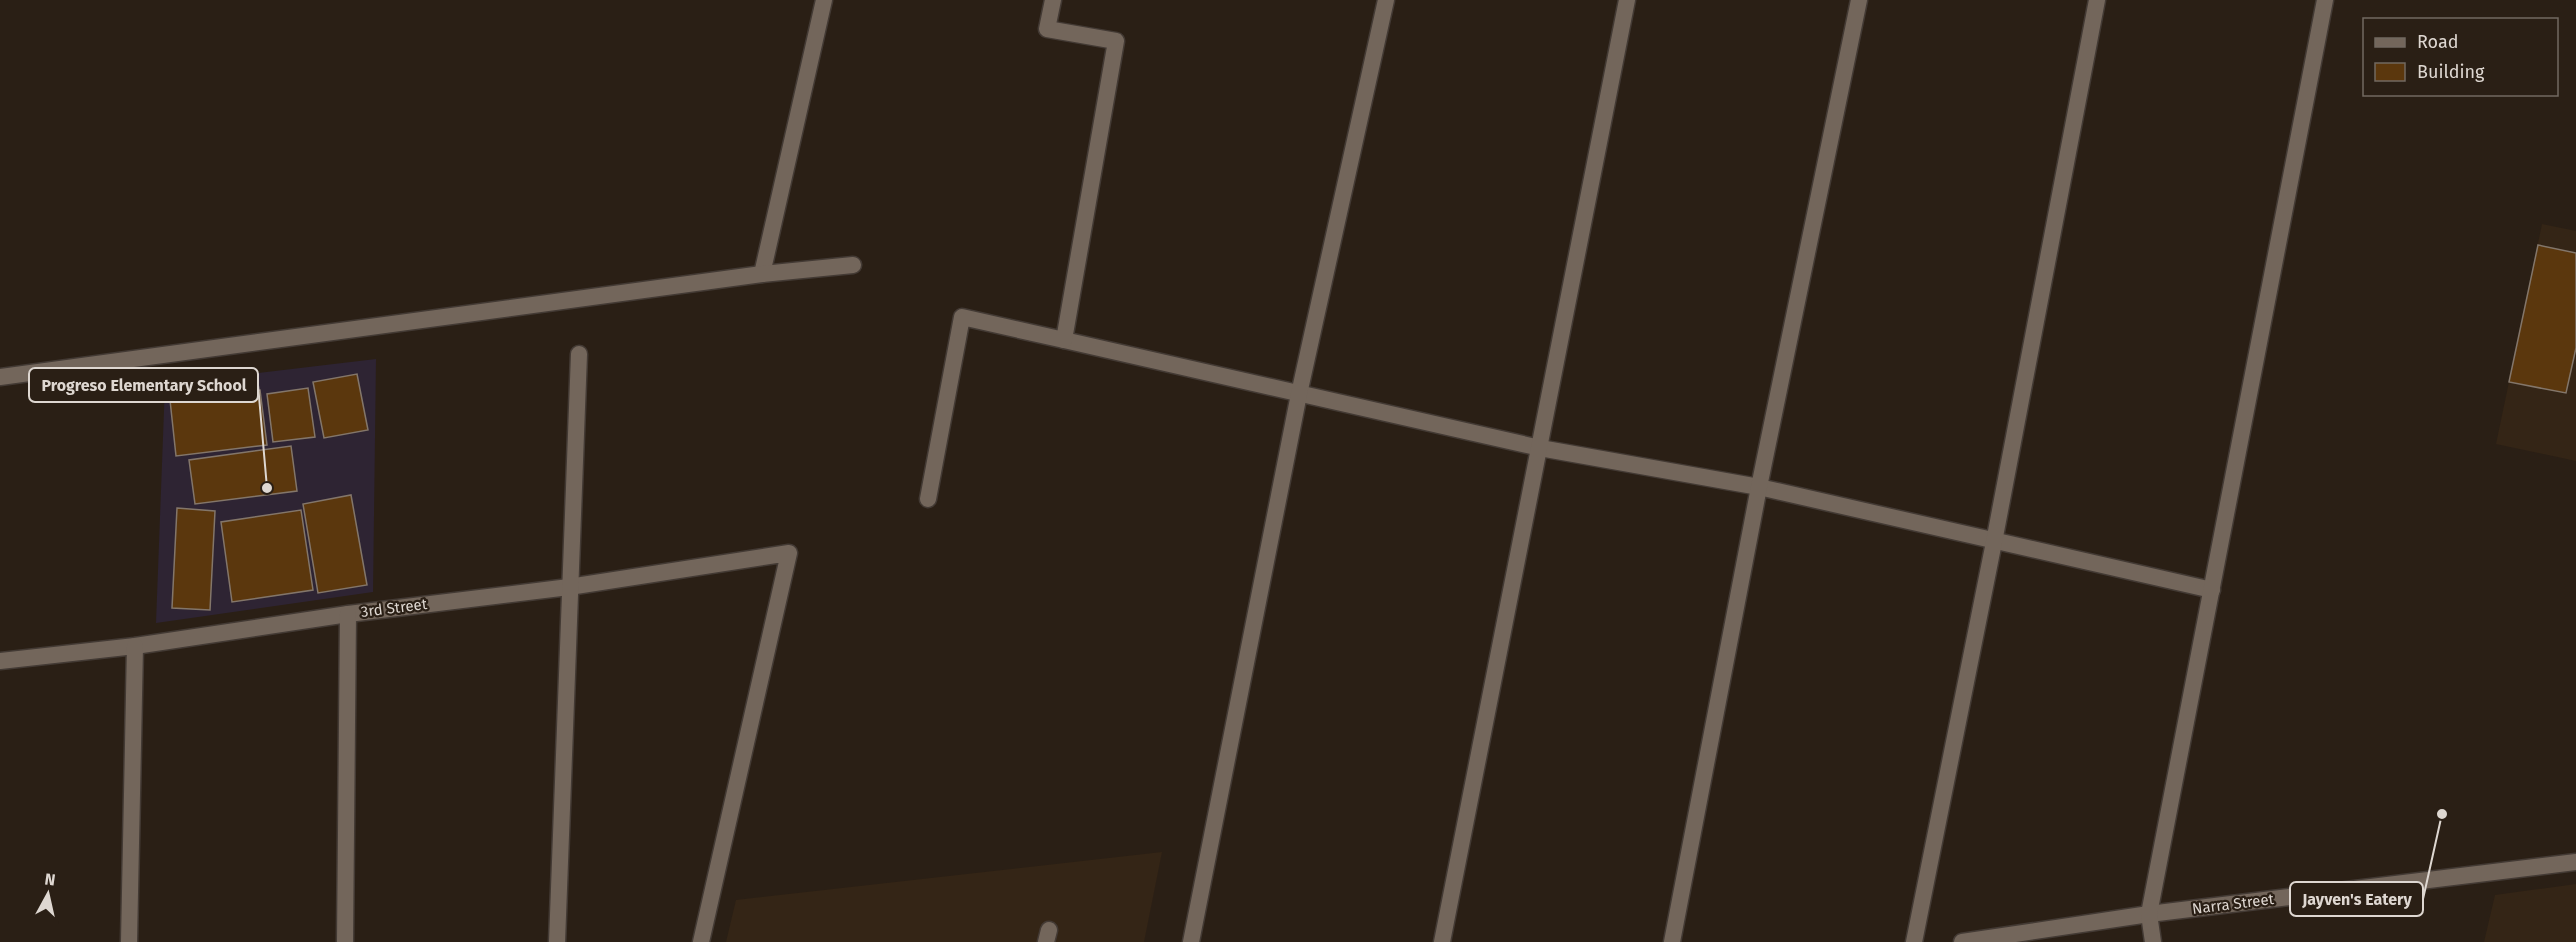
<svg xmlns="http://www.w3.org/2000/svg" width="2576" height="942" viewBox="0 0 2576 942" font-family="'Fira Sans',sans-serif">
<rect width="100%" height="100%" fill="#2a1f15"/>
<g fill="#342516">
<path d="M2542 224 2576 231V461L2496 444Z"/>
<path d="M1162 852 1144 942H726L736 900Z"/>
<path d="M2576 884V942H2484L2495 895Z"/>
</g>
<path fill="#2e2433" d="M376 359 373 592 156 623 165 384Z"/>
<g fill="#5b370d" stroke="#83766a" stroke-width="1.5">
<path d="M2538 245 2576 253V348L2566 393 2509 382Z"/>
<path d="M357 374 368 430 324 438 313 382Z"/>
<path d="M308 388 315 437 273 442 267 394Z"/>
<path d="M260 390 267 445 176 456 170 400Z"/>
<path d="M291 446 297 491 195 504 189 460Z"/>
<path d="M351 495 367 585 318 593 303 504Z"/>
<path d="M177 508 215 511 210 610 172 608Z"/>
<path d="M301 510 313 590 232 602 221 522Z"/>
</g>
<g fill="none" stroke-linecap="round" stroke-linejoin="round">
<defs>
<path id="service" d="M1046 942 1049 930"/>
<g id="minor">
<path d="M762 274 824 0"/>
<path d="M1064 340 1540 448 1759 487 2212 590"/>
<path d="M0 377 762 274 853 265"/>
<path d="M928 499 962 317 1064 340 1116 41 1047 29 1053 0"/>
<path d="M0 661 135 646 348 614 569 587 789 553 701 942"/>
<path d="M129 942 135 646"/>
<path d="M345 942 348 614"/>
<path d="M557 942 579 354"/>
<path d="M1191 942 1299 394 1386 0"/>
<path d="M1442 942 1627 0"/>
<path d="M1672 942 1759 487 1859 0"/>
<path d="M1914 942 1994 542 2097 0"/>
<path d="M1962 942 2149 914 2576 862"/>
<path d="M2153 942 2149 914 2325 0"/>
</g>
</defs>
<use href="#service" stroke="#433a34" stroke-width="19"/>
<use href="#minor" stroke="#433a34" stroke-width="19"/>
<use href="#service" stroke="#73665b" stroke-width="16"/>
<use href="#minor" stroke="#73665b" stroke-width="16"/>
</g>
<g text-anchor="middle" stroke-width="4.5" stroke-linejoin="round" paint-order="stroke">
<g font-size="15" fill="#ded7d1" stroke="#2a1f15">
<text transform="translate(394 608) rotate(-7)" y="5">3rd Street</text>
<text transform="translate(2233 904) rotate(-7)" y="5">Narra Street</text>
</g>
</g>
<path fill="none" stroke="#ded7d1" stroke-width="2" d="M267 488L258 385M2442 814L2423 899"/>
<g fill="#ded7d1" stroke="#2a1f15" stroke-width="2">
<circle cx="267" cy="488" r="6"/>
<circle cx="2442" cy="814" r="6"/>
</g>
<g fill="#2a1f15" stroke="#ded7d1" stroke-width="2">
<rect x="29" y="368" width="229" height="34" rx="6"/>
<rect x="2290" y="882" width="133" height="34" rx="6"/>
</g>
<g font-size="16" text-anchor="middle" font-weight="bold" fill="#ded7d1">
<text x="144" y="391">Progreso Elementary School</text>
<text x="2357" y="905">Jayven's Eatery</text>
</g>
<rect x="2363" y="18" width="195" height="78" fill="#2a1f15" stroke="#726960" stroke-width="1.5"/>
<rect x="2375" y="38" width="30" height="9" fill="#73665b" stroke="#726960" stroke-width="1.5"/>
<text x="2417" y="48" font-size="18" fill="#ded7d1">Road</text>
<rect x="2375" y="63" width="30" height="18" fill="#5b370d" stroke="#726960" stroke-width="1.5"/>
<text x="2417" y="78" font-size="18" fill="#ded7d1">Building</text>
<g transform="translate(48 894) rotate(8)" stroke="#2a1f15" stroke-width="4.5" paint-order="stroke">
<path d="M0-4.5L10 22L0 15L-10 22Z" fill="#ded7d1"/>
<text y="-9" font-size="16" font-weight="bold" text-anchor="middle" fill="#ded7d1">N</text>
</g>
</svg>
